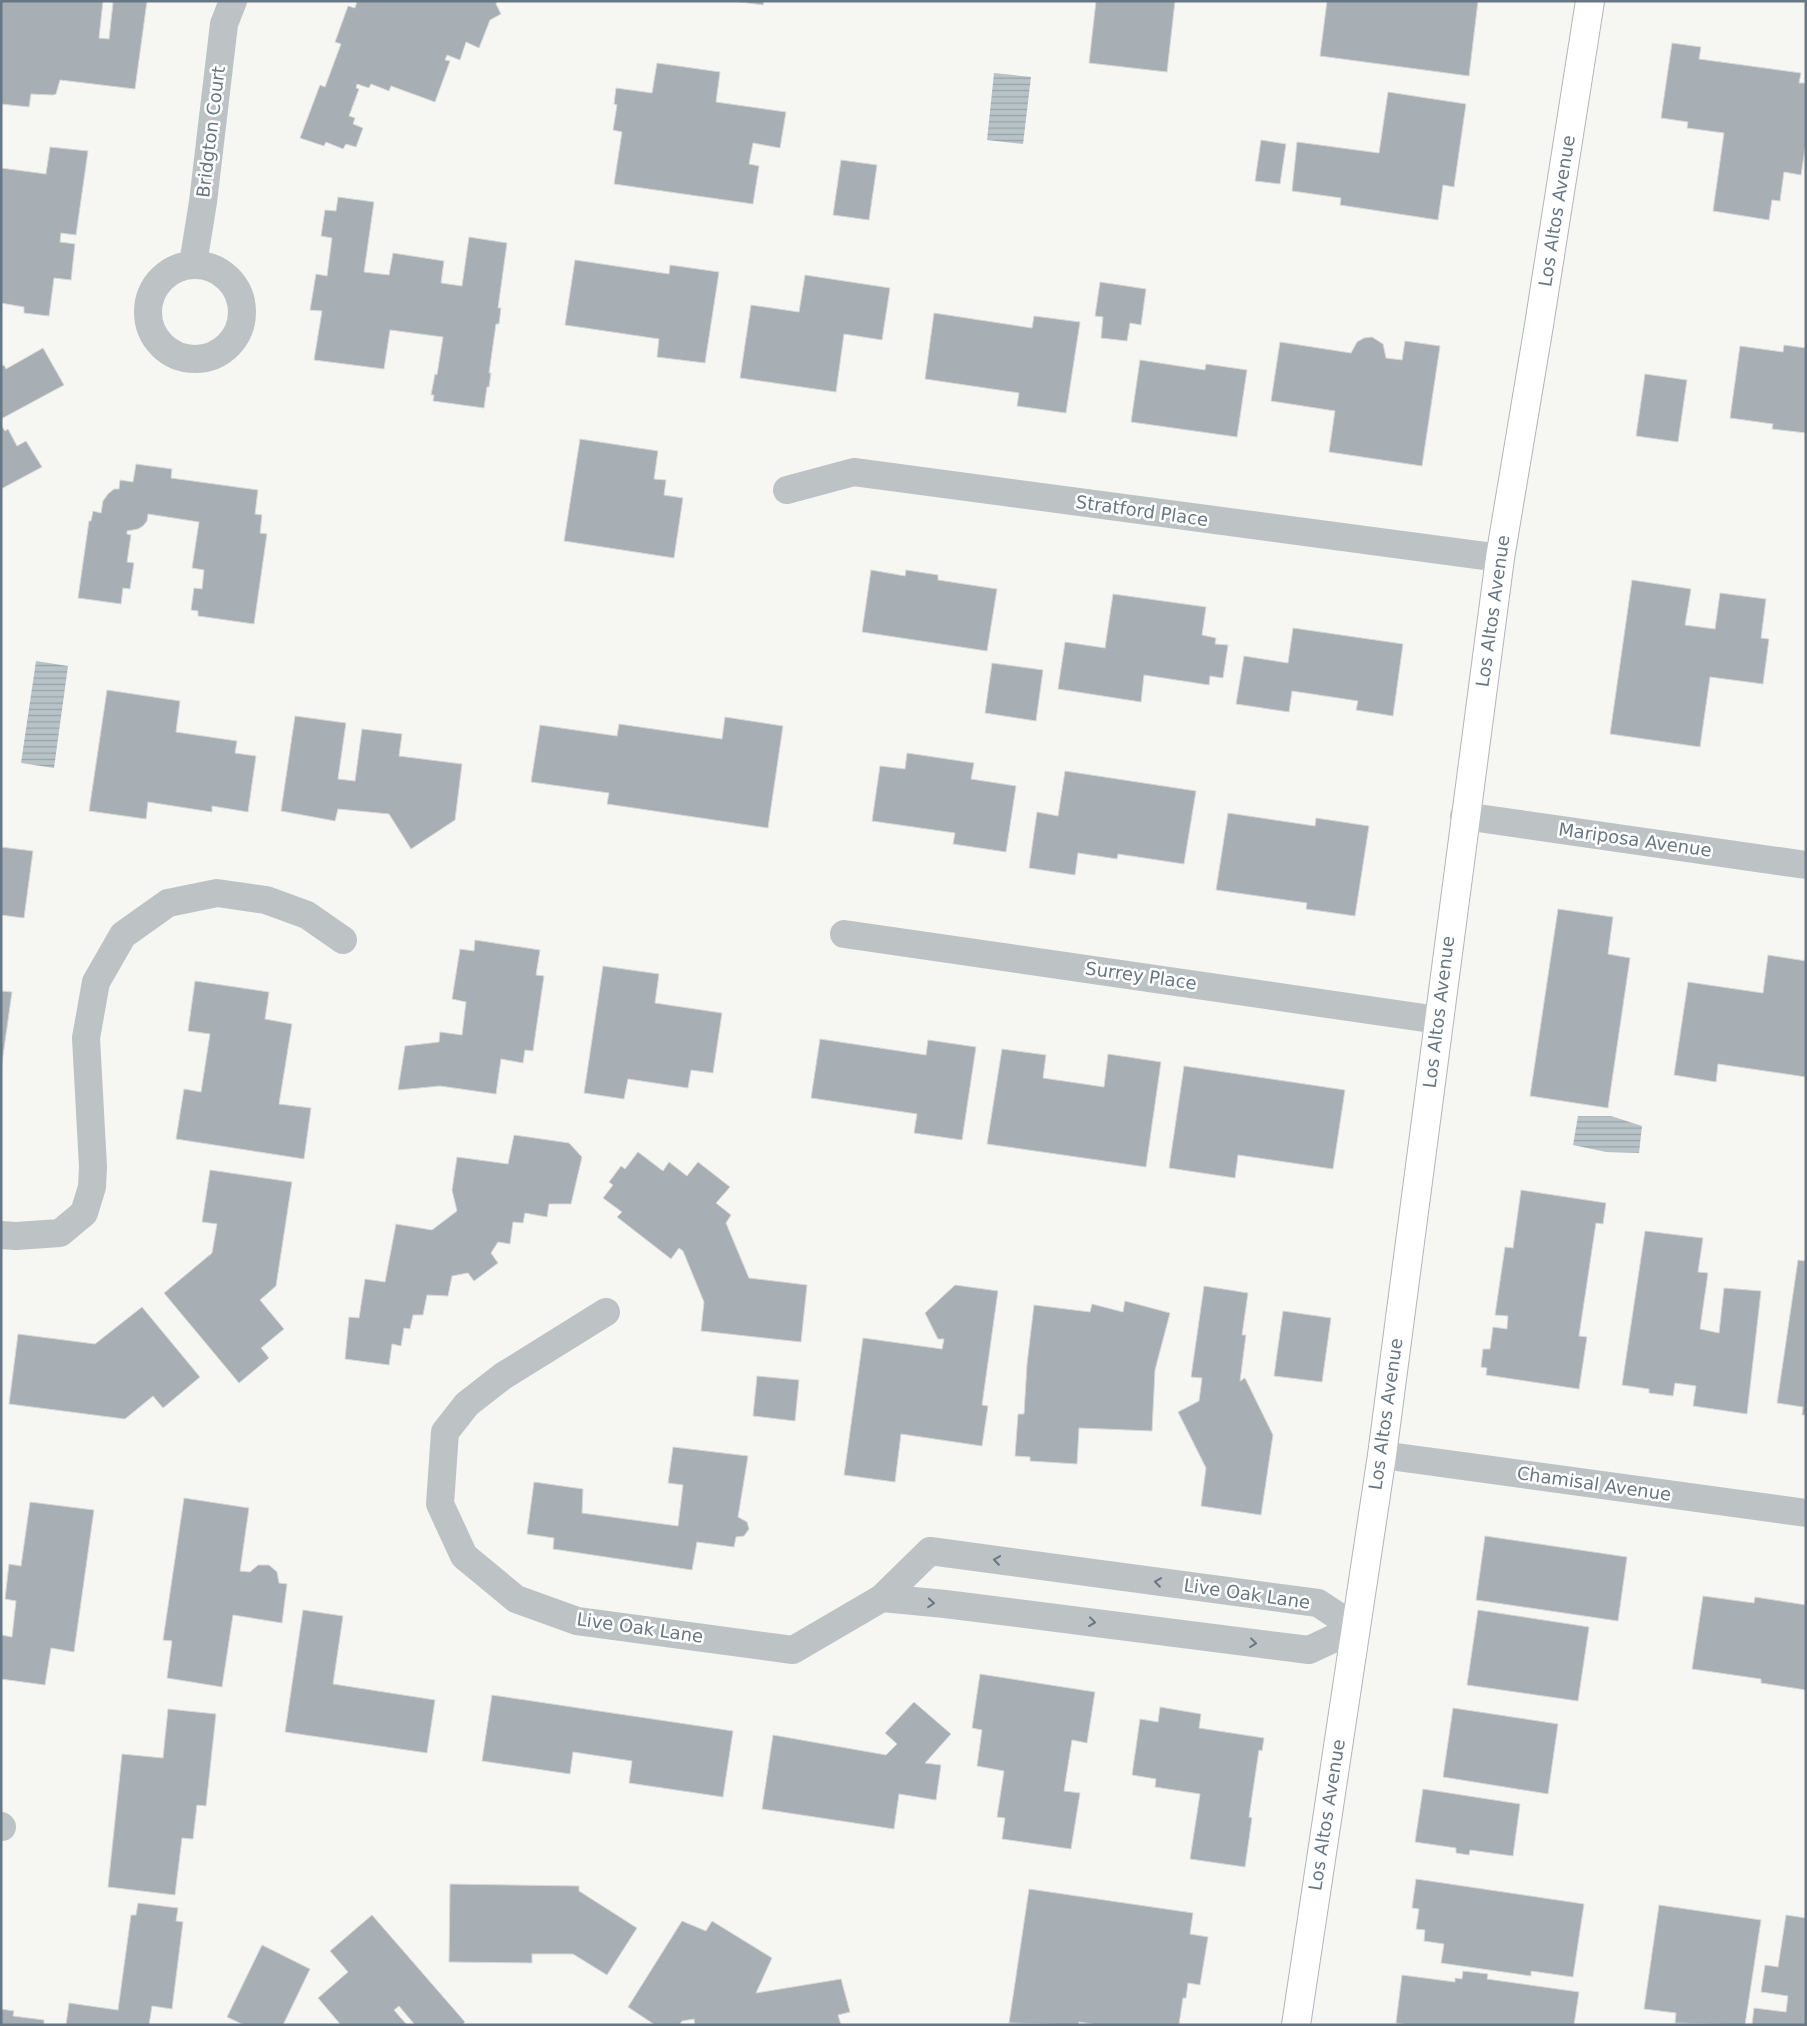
<svg xmlns="http://www.w3.org/2000/svg" width="1807" height="2026" viewBox="0 0 1807 2026" font-family="'DejaVu Sans',sans-serif">
<defs>
<pattern id="water-rules" width="6" height="5" patternUnits="userSpaceOnUse" patternTransform="scale(1.25)"><rect width="6" height="5" fill="#b7c3c7"/><path d="M0 2.5h6" fill="none" stroke="#99a3a7"/></pattern>
</defs>
<rect width="100%" height="100%" fill="#f6f6f3"/>
<g fill="url(#water-rules)">
<path d="M994 73 1031 77 1023 144 987 140Z"/>
<path d="M36 661 68 666 54 768 21 763Z"/>
<path d="M1578 1116H1611L1642 1126 1639 1153 1606 1152 1573 1145Z"/>
</g>
<g fill="#a7afb4" stroke="#d8d8d6">
<path d="M1 1H103L99 38 109 39 113 3 109 1H147L135 89 60 80 56 94 53 95 31 94 29 107 1 104Z"/>
<path d="M357 1H497L496 4 501 14 490 20 479 48 466 42 460 60 447 55 445 60 450 61 435 102 391 86 389 91 371 84 369 88 357 84 356 88 359 89 349 116 355 118 353 124 363 128 356 147 346 144 343 149 326 142 324 146 300 138 320 85 325 87 341 44 335 42 348 6 355 8Z"/>
<path d="M733 1H764L763 5Z"/>
<path d="M1096 1H1175L1167 72 1089 63Z"/>
<path d="M1327 1H1478L1469 76 1320 56Z"/>
<path d="M1672 43 1701 47 1699 59 1801 73 1799 83H1806V142L1801 175 1784 172 1780 201 1772 200 1769 220 1713 211 1724 133 1687 128 1688 122 1661 118Z"/>
<path d="M657 63 720 72 716 102 786 112 780 148 753 143 749 164 759 166 753 204 614 184 622 132 613 130 617 105 614 104 616 88 652 93Z"/>
<path d="M1388 92 1466 104 1454 187 1443 185 1438 220 1340 205 1341 198 1292 191 1297 142 1379 153Z"/>
<path d="M1261 140 1286 144 1280 184 1255 181Z"/>
<path d="M50 147 88 151 76 235 61 233 60 242 75 244 71 280 54 278 49 316 24 313V307L1 303V168L46 174Z"/>
<path d="M841 160 877 165 869 220 833 215Z"/>
<path d="M338 197 374 202 364 272 389 275 393 253 444 261 441 283 462 286 469 237 507 243 498 308H501L499 324H496L489 373H491L489 387H487L484 408 433 401 434 395H431L435 374 437 375 443 337 390 330 384 369 314 360 322 311 310 310 316 274 327 276 332 238 321 236 325 210 336 211Z"/>
<path d="M575 260 669 274 670 265 719 272 705 363 657 357 659 339 565 325Z"/>
<path d="M805 275 890 288 882 340 844 334 836 392 740 378 751 305 799 312Z"/>
<path d="M1100 282 1146 289 1141 325 1130 323 1127 341 1101 338 1103 317 1095 316Z"/>
<path d="M934 313 1032 328 1034 316 1080 322 1066 413 1017 406 1019 393 925 379Z"/>
<path d="M1372 337 1383 344 1386 358 1402 360 1405 341 1440 346 1422 466 1329 452 1335 411 1271 401 1280 342 1351 353 1357 342 1364 338Z"/>
<path d="M1784 345 1806 348V433L1772 429 1773 424 1730 418 1740 346 1783 352Z"/>
<path d="M43 348 64 385 1 419V366L4 365 6 369Z"/>
<path d="M1140 360 1205 370 1206 364 1247 370 1237 437 1131 422Z"/>
<path d="M1645 374 1687 380 1678 442 1636 436Z"/>
<path d="M1 425 5 431 8 429 17 446 26 441 42 467 1 489Z"/>
<path d="M580 439 658 451 654 479 666 480 664 495 683 498 674 558 564 541Z"/>
<path d="M136 464 172 469 171 478 258 490 255 514 262 515 260 533 267 534 254 624 198 616V611L191 610 194 588 202 589 204 570 192 568 199 522 148 514 147 521 143 526 138 529 127 531V534L131 535 127 562 134 563 130 589 123 588 121 604 78 598 89 521H91L93 511 101 513 103 501 108 494 114 489H119L120 480 133 482Z"/>
<path d="M871 570 905 576 906 570 938 575V580L997 589 987 651 862 632Z"/>
<path d="M1632 580 1691 589 1685 625 1715 629 1720 593 1766 599 1761 638 1769 639 1763 684 1710 677 1700 747 1610 734Z"/>
<path d="M1113 594 1206 607 1202 635 1216 638 1215 644 1228 645 1223 678 1210 676 1209 685 1144 675 1141 702 1058 689 1065 642 1105 648Z"/>
<path d="M1293 628 1403 644 1393 716 1356 710 1358 701 1292 691 1289 712 1236 704 1244 656 1288 663Z"/>
<path d="M992 663 1043 670 1036 721 985 713Z"/>
<path d="M107 690 180 701 176 732 237 741 235 753 256 756 248 812 212 806V812L148 802 146 819 89 811Z"/>
<path d="M295 716 346 723 338 779 355 781 362 729 402 734 399 756 462 764 455 820 411 849 389 814 338 809 335 821 281 811Z"/>
<path d="M725 717 783 726 768 828 607 804 609 793 531 782 540 725 617 736 619 724 722 739Z"/>
<path d="M907 753 974 763 971 779 1016 786 1006 852 953 844 955 833 872 821 880 766 905 769Z"/>
<path d="M1065 771 1196 791 1184 864 1118 854 1117 859 1078 853 1075 875 1029 868 1037 812 1058 816Z"/>
<path d="M1228 813 1315 826 1316 818 1369 826 1355 916 1306 909 1307 903 1216 890Z"/>
<path d="M1 847 33 851 24 918 1 915Z"/>
<path d="M1558 909 1613 917 1608 954 1630 958 1608 1108 1530 1096Z"/>
<path d="M475 940 540 950 536 975 544 976 533 1051 525 1050 523 1063 501 1059 496 1094 440 1086 398 1090 405 1046 439 1042 440 1032 462 1035 466 1002 452 999 460 949 474 951Z"/>
<path d="M1768 955 1806 961V1077L1718 1064 1716 1082 1674 1075 1688 982 1763 993Z"/>
<path d="M603 966 659 974 655 1003 722 1013 713 1073 691 1070 688 1088 628 1079 624 1099 584 1093Z"/>
<path d="M195 981 269 992 265 1019 292 1024 279 1104 311 1108 304 1159 176 1139 184 1089 201 1092 210 1034 188 1031Z"/>
<path d="M1 991 12 992 1 1070Z"/>
<path d="M820 1039 926 1055 928 1040 976 1047 962 1140 914 1133 917 1114 811 1098Z"/>
<path d="M1002 1049 1046 1055 1043 1078 1104 1087 1108 1054 1161 1062 1146 1167 987 1144Z"/>
<path d="M1184 1066 1345 1090 1333 1169 1238 1155 1235 1178 1169 1168Z"/>
<path d="M514 1135 569 1143 582 1157 571 1204H549L547 1217 525 1213 523 1223 513 1222 510 1244 498 1242 491 1253 498 1263 474 1281 468 1273 452 1276 448 1296 427 1295 423 1315H413L410 1329 404 1328 401 1346 392 1344 389 1365 345 1359 349 1317 359 1318 365 1279 385 1282 396 1224 432 1230 457 1211 452 1190 457 1157 508 1164Z"/>
<path d="M638 1152 663 1171 669 1162 687 1176 698 1162 730 1187 716 1203 731 1215 726 1223 749 1278 807 1285 801 1342 701 1331 704 1302 683 1251 679 1248 671 1259 617 1217 622 1212 603 1198 613 1185 609 1182 621 1166 625 1169Z"/>
<path d="M210 1170 292 1182 276 1286 260 1300 284 1329 261 1348 269 1358 239 1383 164 1293 212 1253 217 1224 202 1222Z"/>
<path d="M1521 1190 1606 1203 1603 1224 1596 1223 1579 1336 1587 1337 1579 1389 1486 1375 1487 1368 1481 1367 1483 1349H1490L1493 1327 1507 1329 1508 1316 1495 1315 1505 1247 1513 1248Z"/>
<path d="M1645 1231 1703 1238 1698 1272 1708 1273 1700 1329 1719 1333 1724 1288 1761 1291 1747 1414 1693 1406 1696 1386 1675 1383 1673 1396 1649 1393V1389L1622 1385Z"/>
<path d="M1798 1260 1806 1261V1415H1802L1803 1407 1777 1403Z"/>
<path d="M955 1285 998 1291 982 1405 988 1406 982 1446 901 1434 895 1482 844 1475 863 1338 942 1349 944 1339H938L925 1313Z"/>
<path d="M1204 1286 1248 1293 1242 1335H1246L1240 1381 1245 1378 1273 1435 1261 1515 1201 1506 1206 1468 1178 1412 1199 1401 1202 1378 1191 1377Z"/>
<path d="M1125 1301 1170 1313 1155 1370 1152 1431 1079 1428 1077 1464 1030 1461V1457L1015 1456 1018 1414H1024L1027 1364 1034 1305 1090 1312 1092 1304 1123 1312Z"/>
<path d="M142 1307 200 1377 163 1408 153 1396 125 1419 9 1404 18 1334 95 1344Z"/>
<path d="M1283 1311 1331 1318 1322 1382 1274 1376Z"/>
<path d="M757 1376 799 1380 795 1421 753 1416Z"/>
<path d="M673 1447 748 1456 738 1517 747 1522 749 1529 744 1536 736 1537 734 1547 697 1542 692 1570 553 1549 554 1538 527 1534 534 1482 583 1489 582 1513 678 1526 683 1485 668 1483Z"/>
<path d="M184 1498 249 1508 240 1571 250 1572 258 1565H269L277 1572 279 1583 287 1584 282 1623 233 1615 222 1687 167 1678 172 1641 163 1640Z"/>
<path d="M30 1502 94 1510 74 1652 51 1648 45 1685 1 1679V1635L12 1637 16 1601 5 1599 9 1564 21 1566Z"/>
<path d="M1485 1536 1627 1557 1618 1621 1476 1600Z"/>
<path d="M1703 1596 1754 1603 1755 1597 1806 1605V1690L1761 1683V1679L1692 1669Z"/>
<path d="M303 1610 343 1616 333 1684 435 1700 427 1753 285 1732Z"/>
<path d="M1478 1610 1589 1627 1578 1701 1467 1685Z"/>
<path d="M980 1674 1095 1692 1087 1743 1072 1740 1064 1791 1080 1793 1071 1849 1002 1839 1005 1818 997 1817 1004 1771 977 1766 982 1730 972 1728Z"/>
<path d="M492 1695 733 1731 723 1797 629 1783 632 1761 573 1752 570 1774 482 1761Z"/>
<path d="M914 1702 951 1734 925 1763 941 1765 936 1800 899 1794 894 1829 762 1809 773 1735 886 1755 897 1744 885 1733Z"/>
<path d="M1160 1707 1201 1714 1199 1728 1264 1738 1262 1751 1259 1750 1249 1817 1252 1818 1245 1867 1190 1859 1200 1794 1155 1787 1156 1779 1132 1775 1140 1719 1158 1722Z"/>
<path d="M1453 1708 1558 1724 1548 1794 1443 1777Z"/>
<path d="M168 1709 216 1714 206 1806 197 1805 193 1839 182 1838 175 1895 108 1887 122 1754 163 1758Z"/>
<path d="M1423 1789 1520 1804 1513 1856 1470 1850 1469 1855 1456 1853V1848L1415 1842Z"/>
<path d="M1416 1879 1584 1904 1573 1977 1531 1971V1976L1441 1963 1444 1944 1424 1941 1425 1930 1416 1929 1419 1909 1412 1908Z"/>
<path d="M450 1884 579 1886V1891L637 1928 607 1975 573 1954H532V1963L449 1962Z"/>
<path d="M1029 1889 1193 1913 1190 1934 1208 1937 1200 1985 1188 1983 1186 1998H1183L1179 2024 1182 2025H1097L1079 2022 1078 2025 1009 2023Z"/>
<path d="M138 1903 178 1908 176 1921 183 1922 172 2009 152 2006 149 2025H66L69 2003 118 2010 131 1915H136Z"/>
<path d="M1659 1905 1761 1920 1745 2025 1675 2023 1676 2013 1644 2009Z"/>
<path d="M372 1915 465 2022 462 2025H415L399 2006 394 2010 407 2025H341L318 1998 348 1972 330 1951Z"/>
<path d="M1786 1915 1806 1918V2025H1752L1754 2008 1786 2012 1788 1996 1761 1992 1765 1965 1778 1967Z"/>
<path d="M682 1921 706 1931 712 1921 772 1958 756 1993 841 1979 850 2012 838 2015 841 2025H695L694 2019 682 2021 679 2025H655L628 2007Z"/>
<path d="M262 1945 310 1969 283 2025H244L227 2017Z"/>
<path d="M1463 1971 1488 1974 1487 1979 1579 1992 1574 2025H1408L1396 2023 1402 1975 1455 1982V1978L1462 1979Z"/>
<path d="M1 2009 14 2011 13 2016 44 2020V2025H1Z"/>
</g>
<g fill="none" stroke-linecap="round" stroke-linejoin="round">
<defs>
<path id="secondary" d="M1296 2025 1382 1455 1500 558 1539 325 1590 1"/>
</defs>
<use href="#secondary" stroke="#b0b6ba" stroke-width="30"/>
<g stroke="#bdc2c5" stroke-width="28">
<path d="M193 264 203 202 224 24 233 1"/>
<circle cx="195" cy="312" r="47"/>
<path d="M787 490 854 472 1500 558"/>
<path d="M1464 816 1806 865"/>
<path d="M844 934 1438 1020"/>
<path d="M1 1235 16 1236 60 1233 84 1213 92 1187 93 1167 86 1038 96 982 123 935 168 903 217 893 266 900 307 915 343 940"/>
<path d="M606 1312 503 1376 467 1404 445 1432 440 1504 464 1556 516 1599 577 1621 793 1650 882 1598 930 1551 1318 1603 1356 1628"/>
<path d="M1382 1455 1806 1513"/>
<path d="M882 1598 945 1604 1309 1650 1356 1628"/>
<path d="M1 1826 2 1827"/>
</g>
<use href="#secondary" stroke="#fff" stroke-width="28"/>
</g>
<defs><path id="oneway-chevron" d="M-2-3.5L2.5 0L-2 3.5" fill="none" stroke-width="1.6" stroke-linecap="round" stroke-linejoin="round" transform="scale(1.25)"/></defs>
<g stroke="#677783">
<use href="#oneway-chevron" transform="translate(997 1560) rotate(-172)"/>
<use href="#oneway-chevron" transform="translate(1158 1582) rotate(-172)"/>
<use href="#oneway-chevron" transform="translate(931 1603) rotate(5)"/>
<use href="#oneway-chevron" transform="translate(1092 1622) rotate(7)"/>
<use href="#oneway-chevron" transform="translate(1253 1643) rotate(7)"/>
</g>
<g text-anchor="middle" stroke-width="5" stroke-linejoin="round" paint-order="stroke">
<g font-size="18" fill="#677783" stroke="#fff">
<text transform="translate(211 132) rotate(-83)" y="6">Bridgton Court</text>
<text transform="translate(1557 211) rotate(-81)" y="6">Los Altos Avenue</text>
<text transform="translate(1142 511) rotate(8)" y="6">Stratford Place</text>
<text transform="translate(1493 611) rotate(-82)" y="6">Los Altos Avenue</text>
<text transform="translate(1635 840) rotate(8)" y="6">Mariposa Avenue</text>
<text transform="translate(1141 976) rotate(8)" y="6">Surrey Place</text>
<text transform="translate(1439 1012) rotate(-83)" y="6">Los Altos Avenue</text>
<text transform="translate(1386 1414) rotate(-82)" y="6">Los Altos Avenue</text>
<text transform="translate(1594 1484) rotate(8)" y="6">Chamisal Avenue</text>
<text transform="translate(1247 1594) rotate(8)" y="6">Live Oak Lane</text>
<text transform="translate(640 1628) rotate(8)" y="6">Live Oak Lane</text>
<text transform="translate(1327 1815) rotate(-81)" y="6">Los Altos Avenue</text>
</g>
</g>
<rect width="1807" height="2026" fill="none" stroke="#677783" stroke-width="5"/>
</svg>
